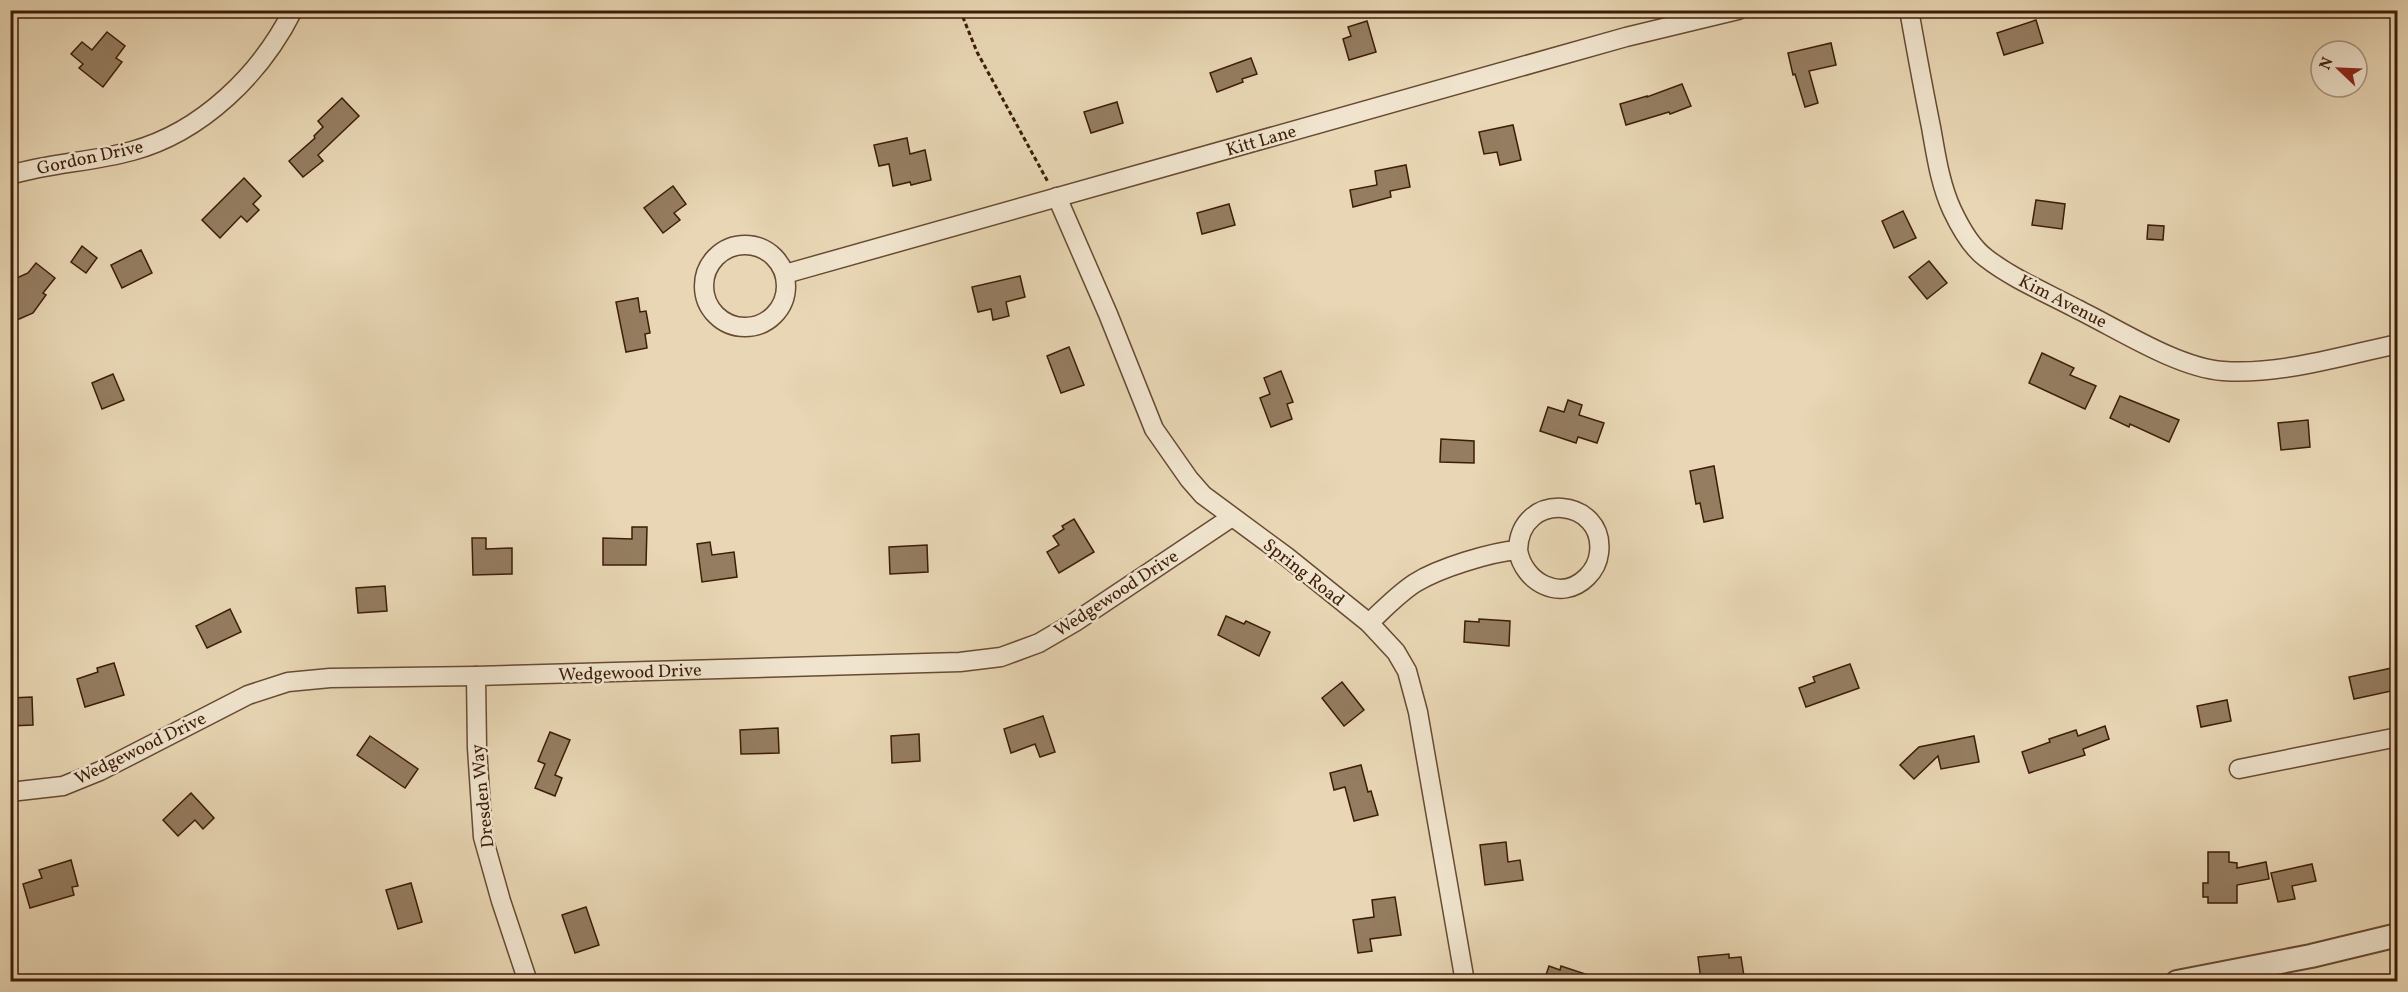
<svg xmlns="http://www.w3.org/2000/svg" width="2408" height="992" viewBox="0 0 2408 992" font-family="Vollkorn,serif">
<rect width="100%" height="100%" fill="#e8d6b4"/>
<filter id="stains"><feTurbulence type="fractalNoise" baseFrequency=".00333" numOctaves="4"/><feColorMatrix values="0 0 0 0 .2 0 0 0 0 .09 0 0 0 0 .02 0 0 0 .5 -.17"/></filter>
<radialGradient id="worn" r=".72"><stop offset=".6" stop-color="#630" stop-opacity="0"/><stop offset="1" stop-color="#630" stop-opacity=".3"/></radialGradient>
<g fill="#957d61" stroke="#3c1d07" stroke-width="1.5">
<path d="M2036 20 2043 43 2004 55 1997 33Z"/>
<path d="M1367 21 1376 52 1349 60 1343 39 1351 36 1348 27Z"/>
<path d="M107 32 125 46 116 58 122 62 103 87 79 68 83 64 71 54 82 42 92 50Z"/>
<path d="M1831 43 1836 65 1809 71 1818 103 1805 107 1795 74 1793 75 1788 53Z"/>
<path d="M1251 58 1257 74 1242 79 1243 82 1217 92 1210 73Z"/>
<path d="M1682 84 1691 106 1670 114 1669 112 1626 125 1620 104 1647 96V97Z"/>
<path d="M342 98 359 116 318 155 323 161 303 177 289 161 315 138 314 136 323 127 318 121Z"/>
<path d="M1117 102 1123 123 1091 133 1084 112Z"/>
<path d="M1513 125 1521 160 1500 165 1497 152 1484 154 1479 132Z"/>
<path d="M907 138 910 154 925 150 931 180 911 185 910 182 893 186 889 164 879 166 874 145Z"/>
<path d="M1406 165 1410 187 1390 191 1391 197 1353 207 1350 190 1377 185 1375 171Z"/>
<path d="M244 178 261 196 253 204 259 210 247 222 241 216 220 238 202 220Z"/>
<path d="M673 186 686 204 674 213 680 220 663 233 644 208Z"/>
<path d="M2036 200 2065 204 2062 229 2032 225Z"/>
<path d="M1229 204 1235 225 1202 234 1197 213Z"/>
<path d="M1903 211 1916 238 1894 248 1882 221Z"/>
<path d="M2148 225 2164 226 2163 240 2147 239Z"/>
<path d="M82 246 97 258 86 273 71 262Z"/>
<path d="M141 250 152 273 122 288 111 265Z"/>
<path d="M1929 261 1947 283 1927 299 1909 277Z"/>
<path d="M36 263 55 278 43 293 46 295 33 313 10 323V281L28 273Z"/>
<path d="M1020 276 1025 297 1006 302 1009 316 993 320 991 309 978 312 972 287Z"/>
<path d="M638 298 640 312 646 311 650 333 645 334 647 348 626 352 616 302Z"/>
<path d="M1069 347 1084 385 1061 393 1047 356Z"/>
<path d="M2042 353 2074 368 2070 375 2096 386 2085 409 2029 383Z"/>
<path d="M1281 371 1293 402 1287 404 1292 419 1271 427 1260 398 1270 394 1264 378Z"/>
<path d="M113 374 124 400 102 409 92 383Z"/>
<path d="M2120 396 2179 420 2169 442 2130 424 2129 427 2110 418Z"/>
<path d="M1568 400 1582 405 1579 415 1604 423 1597 443 1578 437 1576 443 1540 431 1548 407 1564 412Z"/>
<path d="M2308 420 2310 447 2281 450 2278 423Z"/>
<path d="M1441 439 1474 441V463L1440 462Z"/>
<path d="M1714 466 1723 518 1704 522 1700 503 1696 504 1690 471Z"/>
<path d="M1074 519 1094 552 1059 573 1047 552 1059 545 1053 536 1064 529 1062 526Z"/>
<path d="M632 527H647L646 565H603V538L632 539Z"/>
<path d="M472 538H486V549L512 548V574L473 575Z"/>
<path d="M710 542 712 555 734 552 737 577 702 582 697 544Z"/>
<path d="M927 545 928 572 890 574 889 547Z"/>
<path d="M385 586 387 611 358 613 356 588Z"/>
<path d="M230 609 241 632 207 648 196 626Z"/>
<path d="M1226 616 1244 624 1246 621 1270 632 1259 656 1218 635Z"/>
<path d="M1479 619 1510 621 1509 646 1464 642 1465 621 1479 622Z"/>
<path d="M114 663 124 695 85 707 77 679 98 672 97 668Z"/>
<path d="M1850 664 1859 688 1806 707 1799 688 1815 682 1813 677Z"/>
<path d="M2392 668 2396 690 2354 699 2349 677Z"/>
<path d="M1342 682 1364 710 1344 726 1322 698Z"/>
<path d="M32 697 33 725 10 726V698Z"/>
<path d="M2227 700 2231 721 2201 727 2197 706Z"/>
<path d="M1043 716 1055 752 1040 757 1035 744 1011 753 1004 729Z"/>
<path d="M2105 726 2109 739 2083 749 2085 755 2029 773 2022 752 2050 742 2049 739 2076 730 2078 736Z"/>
<path d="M778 728 779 753 741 754 740 730Z"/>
<path d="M550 732 570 740 555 775 562 778 555 796 535 788 545 764 538 761Z"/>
<path d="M919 734 920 761 892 763 891 736Z"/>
<path d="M370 736 418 769 405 788 357 755Z"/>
<path d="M1974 736 1979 762 1941 769 1938 756 1914 779 1900 765 1919 747Z"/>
<path d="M1361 765 1368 792 1371 791 1378 815 1354 821 1345 787 1334 790 1330 773Z"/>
<path d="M191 793 214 818 203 829 195 820 178 836 163 820Z"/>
<path d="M1506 842 1508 862 1520 860 1523 880 1485 885 1480 845Z"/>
<path d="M2208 852H2229V862L2237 863V868L2266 862 2269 879 2237 885V903H2208V897H2203V883H2208Z"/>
<path d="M71 860 78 886 72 887 74 895 30 908 23 884 42 878 39 870Z"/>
<path d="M2312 864 2316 881 2292 886 2295 899 2278 902 2271 873Z"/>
<path d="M411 883 422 922 398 929 386 890Z"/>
<path d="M1395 897 1401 935 1370 939 1372 951 1358 953 1353 920 1374 917 1372 900Z"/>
<path d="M586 907 599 945 575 953 562 915Z"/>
<path d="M1729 954V958L1741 957 1744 976 1701 981 1698 957Z"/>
<path d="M1549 966 1560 970 1561 966 1600 979 1599 981H1544Z"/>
</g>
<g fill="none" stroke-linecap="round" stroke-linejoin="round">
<defs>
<g id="minor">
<path d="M1909 10C1916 49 1923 88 1931 127 1936 155 1940 184 1952 210 1960 227 1971 247 1986 258 2013 279 2047 293 2077 309 2118 329 2178 368 2223 371 2281 375 2341 356 2398 344"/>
<path d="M10 175C50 163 92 162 132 151 202 132 261 74 293 10"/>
<path d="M1057 197 1108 314 1154 429 1189 479 1203 495 1287 557 1369 623 1396 652 1407 671 1418 712 1465 982"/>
<circle cx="745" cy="286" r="41"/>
<path d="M785 274 1626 37 1738 10"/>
<path d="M1369 623C1384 609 1398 594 1415 583 1439 568 1491 552 1518 550 1520 489 1606 498 1599 553 1598 562 1594 570 1587 577 1561 603 1523 582 1518 550"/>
<path d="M476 676 477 748 483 837 501 901 528 982"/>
<path d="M2239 769 2398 737"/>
<path d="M10 792 63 786 100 771 248 695 288 682 330 678 476 676 960 662 1001 657 1039 643 1075 622 1232 517"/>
</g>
<path id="tertiary" d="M2177 982 2311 956 2398 935"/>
</defs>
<use href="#minor" stroke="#674b32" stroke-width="21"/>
<use href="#tertiary" stroke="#674b32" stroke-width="26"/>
<path stroke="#3c1d07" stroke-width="3" stroke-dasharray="4.5 3" stroke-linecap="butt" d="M960 10 977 52 1048 182"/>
<use href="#minor" stroke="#f0e4ce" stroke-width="18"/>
<use href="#tertiary" stroke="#f0e4ce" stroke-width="22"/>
</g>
<g text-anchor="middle" stroke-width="5" stroke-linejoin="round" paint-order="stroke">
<g font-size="18" fill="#3c1d07" stroke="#f0e4ce">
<text transform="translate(1261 140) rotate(-16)" y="6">Kitt Lane</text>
<text transform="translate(90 157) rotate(-12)" y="6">Gordon Drive</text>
<text transform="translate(2063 301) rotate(27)" y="6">Kim Avenue</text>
<text transform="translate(1304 572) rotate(38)" y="6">Spring Road</text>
<text transform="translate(1116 593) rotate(-33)" y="6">Wedgewood Drive</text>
<text transform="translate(630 672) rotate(-2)" y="6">Wedgewood Drive</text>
<text transform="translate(140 748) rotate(-26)" y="6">Wedgewood Drive</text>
<text transform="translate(482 796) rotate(-96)" y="6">Dresden Way</text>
</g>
</g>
<rect width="2408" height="992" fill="none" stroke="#e8d6b4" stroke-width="36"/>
<rect x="12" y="12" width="2384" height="968" fill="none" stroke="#3c1d07" stroke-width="3"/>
<rect x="18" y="18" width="2372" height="956" fill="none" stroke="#3c1d07" stroke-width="1.5"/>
<g transform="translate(2339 69) rotate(293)"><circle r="28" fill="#f0e4ce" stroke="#a8947e" stroke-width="1.5"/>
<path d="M0-4.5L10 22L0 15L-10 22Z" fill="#8f2418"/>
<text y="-9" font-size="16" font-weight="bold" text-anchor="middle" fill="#3c1d07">N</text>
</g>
<rect width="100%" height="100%" filter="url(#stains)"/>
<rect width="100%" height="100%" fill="url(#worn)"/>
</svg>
